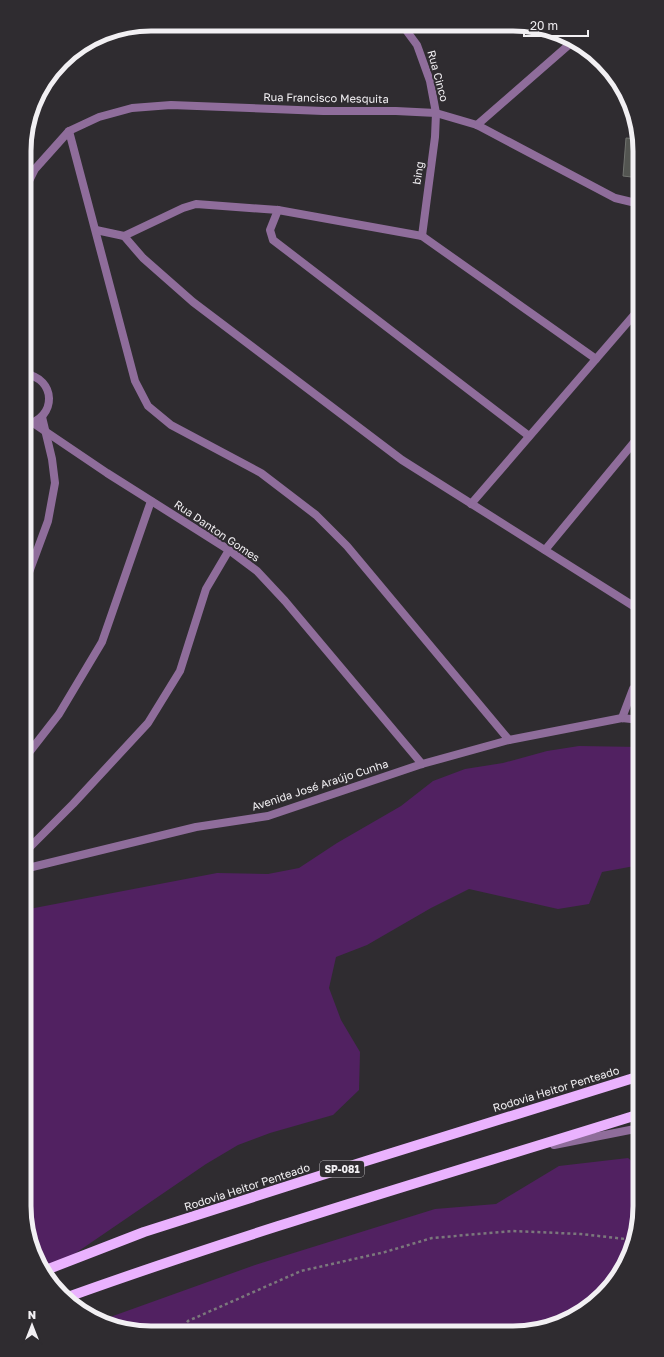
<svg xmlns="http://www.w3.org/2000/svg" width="664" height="1357" viewBox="0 0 664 1357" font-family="'Golos Text',sans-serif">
<rect width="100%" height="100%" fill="#2f2c30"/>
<g fill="#512161">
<path d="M579 746 640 747V865L602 872 589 904 558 909 469 889 431 908 367 945 336 957 329 988 341 1020 360 1052 359 1090 333 1115 270 1133 238 1145 206 1164 48 1272 31 1246 24 1206V910L217 873 268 874 299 868 337 843 401 806 433 781 465 769 503 763 547 751Z"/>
<path d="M628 1158 640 1168V1214L630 1254 614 1283 584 1311 553 1326 513 1333 135 1332 102 1323 99 1321 255 1265 435 1209 496 1204 559 1166Z"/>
</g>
<path fill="#535551" stroke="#71736f" d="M626 138 638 139 640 151V178L623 176Z"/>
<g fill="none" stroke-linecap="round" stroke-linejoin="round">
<path stroke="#7b787c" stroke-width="2.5" stroke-dasharray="3 3" stroke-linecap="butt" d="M180 1332 188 1321 301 1271 385 1252 432 1238 513 1231 581 1234 634 1240"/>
<path stroke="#8f6d9b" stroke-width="8" d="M554 1145 640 1128"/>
<g stroke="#8f6d9b" stroke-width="8">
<path d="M403 26 417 45 430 81 436 113 435 137 422 236"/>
<path d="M477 125 571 43"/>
<path d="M69 131 135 381 148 406 171 425 261 473 316 515 347 546 509 740"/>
<path d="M25 189 35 169 69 131 99 117 132 108 171 105 323 111H396L436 113 477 125 615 198 640 204"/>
<path d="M278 210 270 230 273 240 529 436"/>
<path d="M96 230 124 236 143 258 193 302 402 460 635 607 640 612"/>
<path d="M124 236 183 208 196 204 278 210 422 236 596 359"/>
<path d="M25 356 30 375"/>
<path d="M33 423 107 473 229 550 257 571 285 601 422 764"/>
<path d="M25 425C58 418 56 378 25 374"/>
<path d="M471 504 640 308"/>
<path d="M545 550 640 435"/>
<path d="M25 583 48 521 55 483 52 459 42 417"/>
<path d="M635 607 640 600"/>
<path d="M622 718 633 689 640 681"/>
<path d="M24 759 59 714 102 642 151 501"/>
<path d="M24 853 73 804 148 723 180 671 206 589 229 550"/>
<path d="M24 869 196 827 268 816 422 764 509 740 622 718 640 720"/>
</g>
<g stroke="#eab2fe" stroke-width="10">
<path d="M46 1270 144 1232 366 1161 640 1076"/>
<path d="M65 1298C254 1230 448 1174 640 1114"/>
</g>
</g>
<g text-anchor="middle" stroke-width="4" stroke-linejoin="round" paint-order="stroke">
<rect fill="#2f2c30" stroke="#b8b5b8" stroke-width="1" x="320" y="1161" width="44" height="16" rx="3"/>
<g font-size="10" font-weight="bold" fill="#f2f0f3">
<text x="342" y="1173">SP-081</text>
</g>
<g font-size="11" fill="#f2f0f3" stroke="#2f2c30">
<text transform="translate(438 76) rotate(75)" y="4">Rua Cinco</text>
<text transform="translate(326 98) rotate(1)" y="4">Rua Francisco Mesquita</text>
<text transform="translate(418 173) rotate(-82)" y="4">bing</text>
<text transform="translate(217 531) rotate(34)" y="4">Rua Danton Gomes</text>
<text transform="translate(320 785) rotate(-18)" y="4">Avenida José Araújo Cunha</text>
<text transform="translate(556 1089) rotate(-17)" y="4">Rodovia Heitor Penteado</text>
<text transform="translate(247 1187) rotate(-18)" y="4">Rodovia Heitor Penteado</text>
</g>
</g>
<path d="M0 0H664V1357H0ZM151 31H513A120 120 0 0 1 633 151V1206A120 120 0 0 1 513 1326H151A120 120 0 0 1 31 1206V151A120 120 0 0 1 151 31Z" fill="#2f2c30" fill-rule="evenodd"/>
<path fill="none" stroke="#f2f0f3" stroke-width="5" d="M151 31H513A120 120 0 0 1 633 151V1206A120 120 0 0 1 513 1326H151A120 120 0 0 1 31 1206V151A120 120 0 0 1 151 31Z"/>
<g transform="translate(32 1325)" stroke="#2f2c30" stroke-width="3" paint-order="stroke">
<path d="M0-3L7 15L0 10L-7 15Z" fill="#f2f0f3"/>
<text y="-6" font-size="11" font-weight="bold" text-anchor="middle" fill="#f2f0f3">N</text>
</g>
<path d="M524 30v6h64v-6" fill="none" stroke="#f2f0f3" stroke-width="2"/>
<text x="530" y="30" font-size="12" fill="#f2f0f3" stroke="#2f2c30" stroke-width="3" paint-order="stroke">20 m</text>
</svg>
